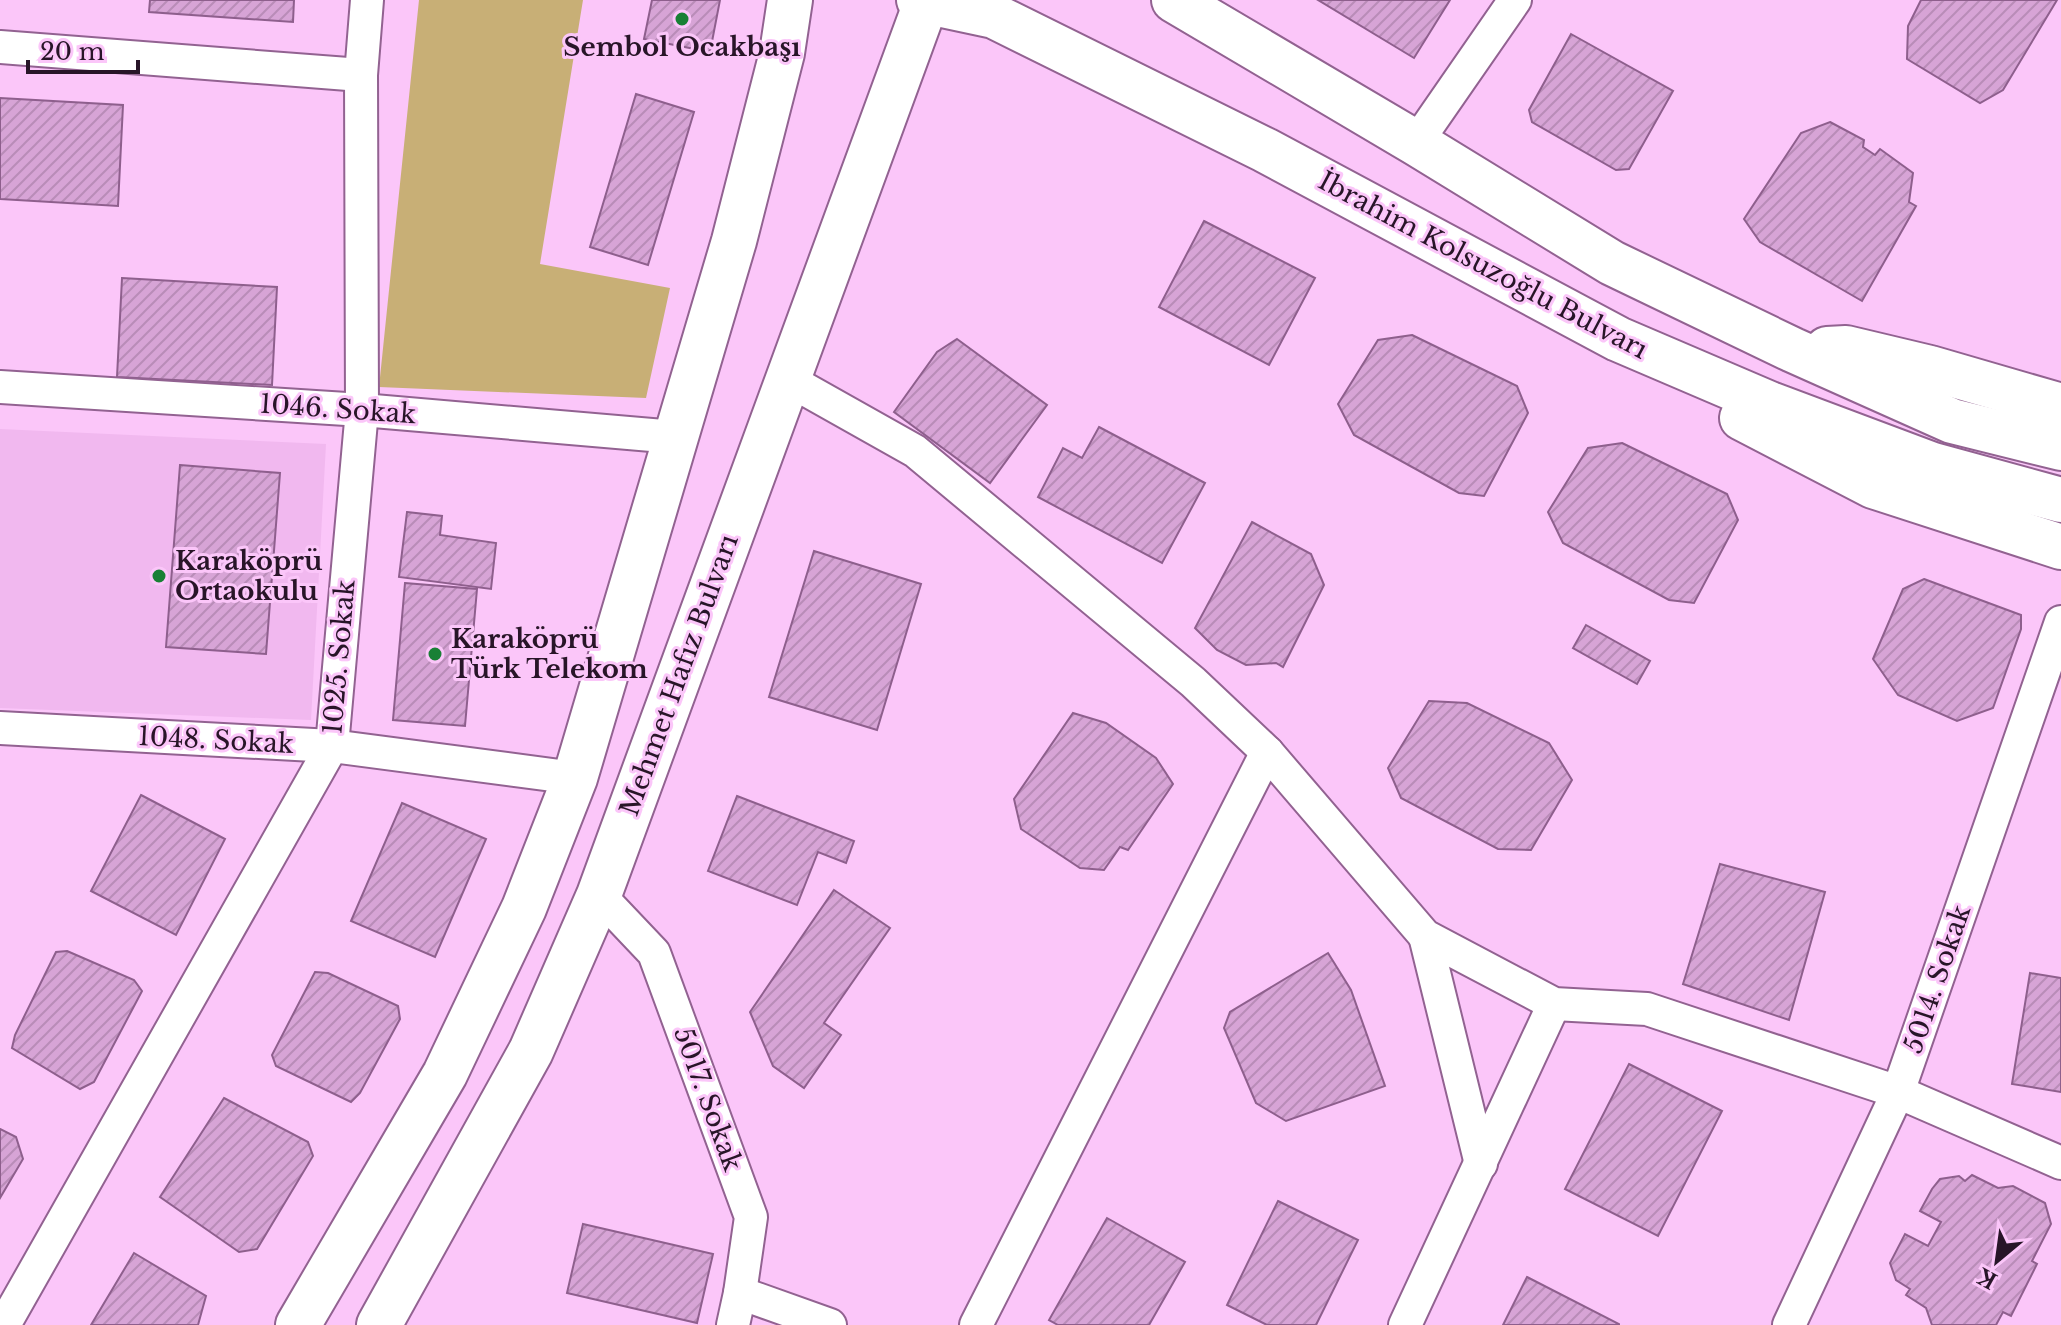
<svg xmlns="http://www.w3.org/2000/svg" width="2061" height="1325" viewBox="0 0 2061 1325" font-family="'Libre Baskerville',serif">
<defs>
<pattern id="building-hatch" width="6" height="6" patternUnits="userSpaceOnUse" patternTransform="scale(2)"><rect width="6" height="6" fill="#d7a4d6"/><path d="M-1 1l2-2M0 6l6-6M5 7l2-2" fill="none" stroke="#b98cb8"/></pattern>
</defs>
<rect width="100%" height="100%" fill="#fbc6f9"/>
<path fill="#f1b8ef" d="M0 429 326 444 311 720 0 708Z"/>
<path fill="#c8af76" d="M419 0H583L540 264 670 288 646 398 379 387Z"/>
<g fill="url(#building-hatch)" stroke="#8e5f8d" stroke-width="2">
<path d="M150 0H294L293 22 149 12Z"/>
<path d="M652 0H720L710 52 644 39Z"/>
<path d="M1318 0H1450L1414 58Z"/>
<path d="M1921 0H2057L2003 90 1980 103 1907 59 1908 26Z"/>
<path d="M1571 34 1673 91 1629 169 1616 170 1532 122 1529 110Z"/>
<path d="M636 94 694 112 648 265 590 247Z"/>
<path d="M0 98 123 105 118 206 0 199Z"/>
<path d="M1830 122 1864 140 1863 147 1875 155 1880 149 1913 173 1909 202 1916 206 1862 301 1760 242 1744 219 1801 133Z"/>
<path d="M1204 221 1315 278 1269 365 1159 307Z"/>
<path d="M122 278 277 287 272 385 117 377Z"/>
<path d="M1412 335 1517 386 1528 413 1484 496 1459 493 1354 435 1338 404 1378 340Z"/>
<path d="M957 339 1047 405 990 483 894 412 937 352Z"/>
<path d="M1099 427 1205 483 1162 563 1038 497 1063 448 1082 458Z"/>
<path d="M1622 443 1727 494 1738 520 1694 603 1669 600 1563 543 1548 512 1588 448Z"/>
<path d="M180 465 280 473 266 654 166 647Z"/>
<path d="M407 512 442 516 440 535 496 543 491 589 399 577Z"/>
<path d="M1252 522 1311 554 1324 585 1283 667 1276 663 1246 665 1217 650 1195 628Z"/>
<path d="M814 551 921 584 877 730 769 697Z"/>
<path d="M1924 579 2021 615V629L1993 708 1957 721 1898 695 1873 659 1903 589Z"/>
<path d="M405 583 477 589 465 726 393 720Z"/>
<path d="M1586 625 1650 661 1637 684 1573 648Z"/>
<path d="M1429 701 1467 703 1549 743 1572 780 1531 850 1498 849 1401 798 1388 768Z"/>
<path d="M1073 713 1106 723 1156 758 1173 784 1128 850 1120 847 1104 870 1080 868 1021 829 1014 799Z"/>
<path d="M141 795 225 839 176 935 91 891Z"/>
<path d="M737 796 854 841 846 863 818 852 797 905 708 871Z"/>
<path d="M402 803 486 839 435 957 351 921Z"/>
<path d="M1720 864 1825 892 1789 1020 1683 984Z"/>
<path d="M834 890 890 928 824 1023 841 1035 804 1088 773 1066 750 1012Z"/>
<path d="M67 951 134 980 142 991 94 1082 80 1089 12 1048 15 1035 56 952Z"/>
<path d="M1328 953 1351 990 1385 1086 1286 1121 1256 1103 1224 1028 1230 1012Z"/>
<path d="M315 972 328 973 398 1006 400 1019 360 1093 351 1102 276 1066 272 1055Z"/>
<path d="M2030 973 2061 978V1092L2012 1084Z"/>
<path d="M1629 1064 1722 1111 1658 1236 1565 1189Z"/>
<path d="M224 1098 308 1142 313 1156 257 1249 239 1252 160 1197Z"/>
<path d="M0 1129 16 1137 23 1159 0 1198Z"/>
<path d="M1972 1175 1998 1188 2013 1186 2045 1203 2051 1224 2032 1261 2037 1264 2011 1316 2003 1312 1996 1325H1932L1926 1308 1906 1295 1910 1289 1896 1280 1890 1263 1905 1234 1928 1246 1941 1222 1920 1211 1932 1189 1940 1179 1959 1176 1965 1181Z"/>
<path d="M1278 1201 1358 1240 1316 1325H1267L1227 1305Z"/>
<path d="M1107 1218 1185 1262 1149 1325H1058L1049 1320Z"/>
<path d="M583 1224 713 1254 697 1323 567 1293Z"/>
<path d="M134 1253 206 1296 198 1325H91Z"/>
<path d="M1527 1277 1619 1324V1325H1503Z"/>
</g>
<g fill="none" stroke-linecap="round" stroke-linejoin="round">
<defs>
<g id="street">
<path d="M0 47 361 75"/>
<path d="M1416 143 1515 0"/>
<path d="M787 379 915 451 1193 682 1267 752 1425 936 1554 1004 1647 1009 1898 1092 2061 1163"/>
<path d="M0 387 362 410 675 437"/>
<path d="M0 728 332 746 575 778"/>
<path d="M599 895 654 953 751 1217 740 1293 733 1325"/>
<path d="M1425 936 1481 1164"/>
<path d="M740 1293 830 1325"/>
<path d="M4 1325 332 746 362 410 361 75 367 0"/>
<path d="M976 1325 1267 752"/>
<path d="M1405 1325 1554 1004"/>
<path d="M1789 1325 1898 1092 2061 622"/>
</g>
<g id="secondary">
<path d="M919 0 994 16 1265 150 1618 339 1770 404 1933 465 2061 500"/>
<path d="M1174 0 1416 143 1612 263 1793 350 1952 421 2061 448"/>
<path d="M1827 349 1846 348 1930 368 2061 406"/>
<path d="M1742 418 1873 486 2061 547"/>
<path d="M298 1325 445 1074 524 908 575 778 734 241 782 53 790 0"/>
<path d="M379 1325 531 1051 599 895 927 0"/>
</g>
</defs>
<use href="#street" stroke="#926291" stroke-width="36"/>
<use href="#secondary" stroke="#926291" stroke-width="48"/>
<use href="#street" stroke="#fff" stroke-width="32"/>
<use href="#secondary" stroke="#fff" stroke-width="44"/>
</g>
<g fill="#198035" stroke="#fbc6f9" stroke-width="3">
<circle cx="682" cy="19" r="8"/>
<circle cx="159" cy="576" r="8"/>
<circle cx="435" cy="654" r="8"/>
</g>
<g text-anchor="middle" stroke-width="6" stroke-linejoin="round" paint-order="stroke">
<g font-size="26" font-weight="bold" fill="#281528" stroke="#fbc6f9" text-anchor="start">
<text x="682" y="56" text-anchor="middle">Sembol Ocakbaşı</text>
<text x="175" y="570">Karaköprü<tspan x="175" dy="30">Ortaokulu</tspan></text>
<text x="451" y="648">Karaköprü<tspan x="451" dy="30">Türk Telekom</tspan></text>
</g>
<g font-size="26" fill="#281528" stroke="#fbc6f9">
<text transform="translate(1483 265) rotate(28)" y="9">İbrahim Kolsuzoğlu Bulvarı</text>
<text transform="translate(338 409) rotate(4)" y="9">1046. Sokak</text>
<text transform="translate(339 657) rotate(-85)" y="9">1025. Sokak</text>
<text transform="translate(679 675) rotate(-70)" y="9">Mehmet Hafız Bulvarı</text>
<text transform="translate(216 740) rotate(3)" y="9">1048. Sokak</text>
<text transform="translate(1937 979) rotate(-71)" y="9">5014. Sokak</text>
<text transform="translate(708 1099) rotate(70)" y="9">5017. Sokak</text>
</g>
</g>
<g transform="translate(1997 1261) rotate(209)" stroke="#fbc6f9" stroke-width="6" paint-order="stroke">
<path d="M0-6L14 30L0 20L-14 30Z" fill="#281528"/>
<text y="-12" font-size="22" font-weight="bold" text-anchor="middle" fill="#281528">K</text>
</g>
<path d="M28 60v12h110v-12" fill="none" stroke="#281528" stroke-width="4"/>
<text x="40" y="60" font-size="24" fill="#281528" stroke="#fbc6f9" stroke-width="6" paint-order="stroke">20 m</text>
</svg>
